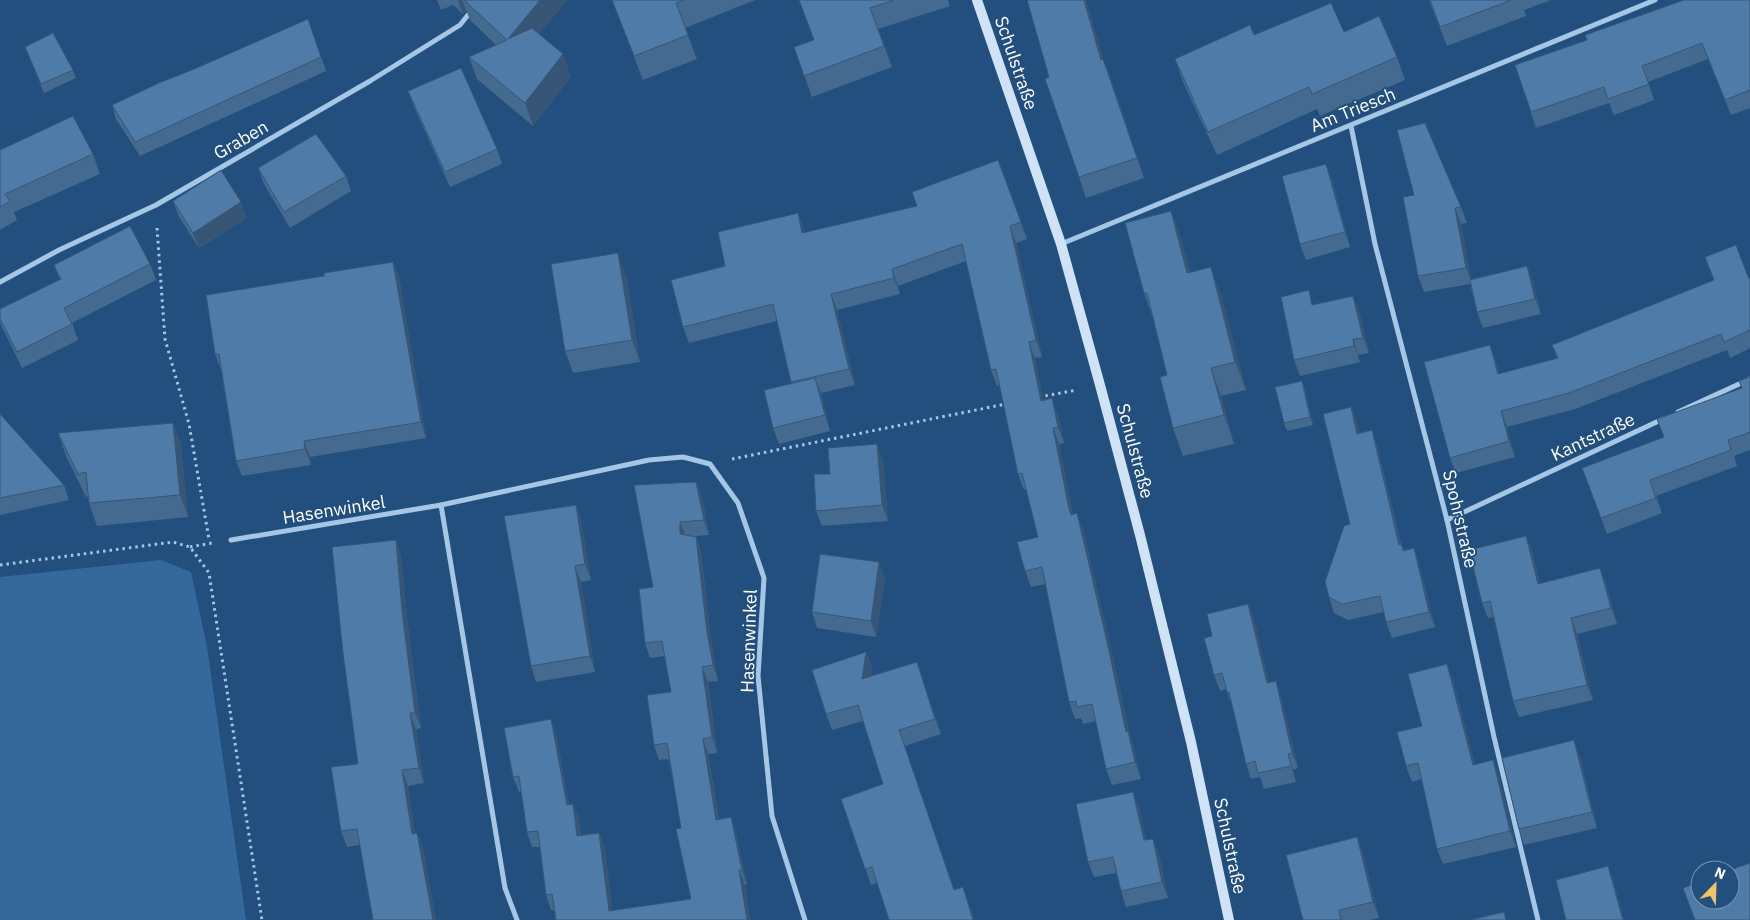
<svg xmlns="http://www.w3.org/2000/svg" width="1750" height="920" viewBox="0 0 1750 920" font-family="'IBM Plex Sans',sans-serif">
<rect width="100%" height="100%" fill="#224f7d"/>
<path fill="#35699b" d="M161 560 191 572 207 647 246 920H0V577Z"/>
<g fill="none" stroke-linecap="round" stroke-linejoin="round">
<g stroke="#a6c6e6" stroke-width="3" stroke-dasharray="2.5 4" stroke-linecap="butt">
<path d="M157 228 165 339 189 424 209 539"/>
<path d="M1039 397 1077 390"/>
<path d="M732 459 1006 404"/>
<path d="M190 547 212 543"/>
<path d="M0 565 173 542 190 547 209 573 262 920"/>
</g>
<g stroke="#a6c6e6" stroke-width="5">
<path d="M1351 126 1375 244 1447 520 1494 737 1538 920"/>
<path d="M1061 244 1655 0"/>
<path d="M0 282 59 250 156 205 370 81 460 25 480 0"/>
<path d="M1678 412 1750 379"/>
<path d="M441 505 505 888 517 920"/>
<path d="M1447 520 1663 419"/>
<path d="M231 540 441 505 649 460 683 457 710 464 738 503 764 578 758 676 772 816 805 920"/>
</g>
<path stroke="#d0e2f5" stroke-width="10" d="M977 0 1061 244 1100 385 1140 535 1191 742 1229 920"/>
</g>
<g fill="#446a90">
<path d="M437 0H567L539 34 571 76 533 126 477 79 469 57 496 45 470 20 466 10 463 14 453 5 441 10Z"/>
<path d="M612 0H755L685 28 697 59 643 80Z"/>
<path d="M799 0H948L950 6 878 29 892 67 812 97 794 47 814 40Z"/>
<path d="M1027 0H1086L1103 59 1111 79 1144 178 1086 198 1079 177Z"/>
<path d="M1429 0H1551L1524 10 1526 16 1447 46Z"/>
<path d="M1684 0H1750V108L1731 115 1708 59 1648 82 1654 100 1614 115 1609 103 1536 128 1515 65 1587 40 1684 1Z"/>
<path d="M1344 32 1397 57 1405 80 1320 116 1317 109 1217 155 1183 82 1175 59 1254 35Z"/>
<path d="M313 33 326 71 140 156 116 119 112 105Z"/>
<path d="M25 47 73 70 76 78 44 93Z"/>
<path d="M408 91 497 149 502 164 450 187 414 107Z"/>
<path d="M0 150 93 154 100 174 14 212 17 220 0 230Z"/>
<path d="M998 160 1027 239 1016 243 1042 357 1035 358 1043 400 1058 415 1064 443 1059 444 1073 514 1083 529 1114 662 1130 736 1134 748 1141 779 1112 785 1106 769 1096 721 1083 724 1081 718 1075 719 1069 702 1046 584 1031 587 1025 571 1038 537 1026 489 1024 490 1018 474 1000 386H997L991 370 966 261 898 286 900 294 837 310 855 385 821 393 830 431 779 444 773 428 792 383 777 321 689 343 683 327 725 266 798 213 805 233 917 206Z"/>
<path d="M258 168 346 176 351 191 290 228 264 184Z"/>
<path d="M1332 180 1350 247 1306 260 1300 244Z"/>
<path d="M1403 197 1461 207 1467 223 1461 224 1471 279 1527 266 1533 282 1541 314 1483 328 1477 312 1470 284 1424 292 1418 276Z"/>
<path d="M173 201 247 218 199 248 179 217Z"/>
<path d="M1171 211 1181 239 1190 272 1221 295 1246 390 1221 396 1234 444 1183 456 1173 428 1167 375 1154 321 1144 293Z"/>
<path d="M393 262 399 277 426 438 310 457 311 465 242 476 236 461 221 370 215 354 324 276Z"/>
<path d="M150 264 156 280 72 323 78 340 22 368 2 327 0 322V309L60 280 54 265Z"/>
<path d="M626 276 640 362 573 373 565 351Z"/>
<path d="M1750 279V348L1730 358 1727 350 1575 409 1507 427 1515 457 1456 473 1450 458 1490 345 1499 374 1557 359 1552 345Z"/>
<path d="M1314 304 1359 311 1369 353 1358 355 1360 362 1300 376 1294 360Z"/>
<path d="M1750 377V450L1734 456 1737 466 1656 496 1662 513 1607 534 1582 468 1664 437 1742 388Z"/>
<path d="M1302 381 1305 389 1313 425 1287 431 1284 423Z"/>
<path d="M1351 407 1357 423 1359 433 1372 430 1377 446 1401 544 1404 550 1414 548 1419 564 1435 627 1392 638 1386 622 1384 612 1348 620 1334 613 1329 597 1350 524Z"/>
<path d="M0 414 64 485 69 500 0 515Z"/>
<path d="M173 423 181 445 188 517 97 526 89 503V496L86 497 66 456 58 433Z"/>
<path d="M883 460 888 521 822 526 816 511 830 474Z"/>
<path d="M696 482 702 497 709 535 695 536 696 537 701 552 712 647 718 681 708 682 717 753 708 754 719 820 731 817 736 833 747 885H745L750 920 555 910H551L546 895 540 847H532L527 832 521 792H519L513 777 556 734 569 805 573 804 579 820 581 835 599 833 605 848 612 911 691 899 681 828 669 759 659 760 654 745 671 692 665 656 650 658 645 643 653 587Z"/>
<path d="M576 505 581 521 591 580 581 582 595 672 536 682 531 666Z"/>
<path d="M1526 536 1532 551 1540 584 1600 568 1606 584 1617 624 1577 634 1593 700 1519 717 1513 701 1494 617 1488 618 1482 603Z"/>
<path d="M396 540 401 556 408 627 421 728 416 729 424 783 408 786 415 834 417 833 423 849 436 920H373L360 845 347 847 341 831 358 764Z"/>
<path d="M885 578 876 637 817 628 812 612Z"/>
<path d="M1248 604 1254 620 1269 683 1276 681 1281 697 1298 768 1293 770 1296 782 1264 789 1260 777 1251 779 1246 764 1233 708 1226 689 1220 691 1214 675 1212 636Z"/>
<path d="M866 652 872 668 870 676 917 662 941 734 905 746 954 890 963 887 974 920H889L877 883 871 885 841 799 883 784 863 721 832 730 826 714Z"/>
<path d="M1453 680 1475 765 1493 760 1499 776 1516 847 1443 864 1437 849 1422 779 1412 782 1406 766 1422 726Z"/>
<path d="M1580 756 1597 828 1524 845 1519 829Z"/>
<path d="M1139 807 1146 840 1159 854 1168 898 1126 907 1121 891 1116 873 1094 877 1088 862Z"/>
<path d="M1357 837 1363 853 1379 918 1369 920H1303Z"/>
</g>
<g fill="#375676">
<path d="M458 0H462L466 10 463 14Z"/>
<path d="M540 0H567L517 62 508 39Z"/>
<path d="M1084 0H1086L1109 80 1101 60Z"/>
<path d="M563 54 571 76 533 126 525 103Z"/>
<path d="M1103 59 1111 79 1144 178 1137 158Z"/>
<path d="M1326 164 1332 180 1350 247 1345 232Z"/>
<path d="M241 202 247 218 199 248 193 233Z"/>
<path d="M1455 208 1461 224 1472 283 1466 268Z"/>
<path d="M1171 211 1181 239 1198 301 1187 273Z"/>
<path d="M798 213 804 230 808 250 802 233Z"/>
<path d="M1010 226 1016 243 1042 357 1036 340Z"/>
<path d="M618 253 626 276 640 362 632 340Z"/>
<path d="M393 262 399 277 426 438 421 422Z"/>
<path d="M1527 266 1533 282 1541 314 1535 299Z"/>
<path d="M1211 267 1221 295 1246 390 1235 362Z"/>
<path d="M892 269 898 286 900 294 894 278Z"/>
<path d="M831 294 837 310 855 385 849 369Z"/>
<path d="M1353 296 1359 311 1369 353 1363 338Z"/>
<path d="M1353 339 1358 355 1360 362 1354 346Z"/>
<path d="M1029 342 1035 358 1047 417 1041 401Z"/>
<path d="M1490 345 1496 361 1504 390 1498 374Z"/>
<path d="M1211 368 1221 396 1234 444 1224 415Z"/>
<path d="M815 378 821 393 830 431 825 415Z"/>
<path d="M1302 381 1305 389 1313 425 1310 417Z"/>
<path d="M1052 398 1058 415 1064 443 1058 427Z"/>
<path d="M1351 407 1357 423 1363 449 1357 434Z"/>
<path d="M1501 411 1507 427 1515 457 1509 441Z"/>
<path d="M173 423 181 445 188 517 180 495Z"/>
<path d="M1053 428 1059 444 1075 525 1069 509Z"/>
<path d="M1372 430 1377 446 1404 560 1399 545Z"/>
<path d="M304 441 310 457 311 465 305 449Z"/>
<path d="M877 444 883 460 888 521 882 505Z"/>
<path d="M696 482 702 497 709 535 704 520Z"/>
<path d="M576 505 581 521 591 580 585 564Z"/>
<path d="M1077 513 1083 529 1114 662 1130 736 1134 748 1141 779 1135 762 1126 732Z"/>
<path d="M680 522 686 537 680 534Z"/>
<path d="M1526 536 1532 551 1544 600 1538 584Z"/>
<path d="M696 537 701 552 712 647 718 681 713 665 707 632Z"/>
<path d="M396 540 401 556 408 627 421 728 415 713 402 611Z"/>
<path d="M1414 548 1419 564 1435 627 1429 612Z"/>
<path d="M879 562 885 578 876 637 871 621Z"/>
<path d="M575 566 581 582 595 672 590 656Z"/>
<path d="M1600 568 1606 584 1617 624 1611 608Z"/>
<path d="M1248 604 1254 620 1273 699 1267 683Z"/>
<path d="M1571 618 1577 634 1593 700 1587 685Z"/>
<path d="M866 652 872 668 868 695 862 679Z"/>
<path d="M917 662 922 678 941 734 935 719Z"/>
<path d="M1447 664 1453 680 1479 781 1473 765Z"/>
<path d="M702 667 708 682 717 753 712 737Z"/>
<path d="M1276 681 1281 697 1298 768 1292 753Z"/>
<path d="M410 713 416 729 424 783 419 768Z"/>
<path d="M551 719 556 734 572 820 567 805Z"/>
<path d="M703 739 708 754 721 836 716 820Z"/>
<path d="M1574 740 1580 756 1597 828 1592 812Z"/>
<path d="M1288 754 1293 770 1296 782 1291 766Z"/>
<path d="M1493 760 1499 776 1516 847 1510 831Z"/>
<path d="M402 770 408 786 418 850 412 834Z"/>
<path d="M1133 792 1139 807 1150 856 1144 840Z"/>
<path d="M573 804 579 820 582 851 577 836Z"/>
<path d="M731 817 736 833 747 885 742 870Z"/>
<path d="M417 833 423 849 436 920H433Z"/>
<path d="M599 833 605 848 614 920 609 911Z"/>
<path d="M1357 837 1363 853 1379 918 1373 902Z"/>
<path d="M1153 839 1159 854 1168 898 1162 882Z"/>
<path d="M1608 866 1614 882 1624 920H1623Z"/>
<path d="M739 870 745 885 750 920H747Z"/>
<path d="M963 887 969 903 974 920H973Z"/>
</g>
<g fill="#4f7ba8" stroke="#375676">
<path d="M464 0H540L508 39 532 28 563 54 525 103 469 57 507 40Z"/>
<path d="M612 0H684L676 3 688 35 634 56Z"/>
<path d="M799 0H894L870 8 884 46 804 76 794 47 814 40Z"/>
<path d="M1027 0H1084L1101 60 1103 59 1137 158 1079 177 1045 79 1049 77Z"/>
<path d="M1430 0H1511L1440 27Z"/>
<path d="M1684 0H1750V90L1725 100 1702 43 1642 66 1649 84 1608 99 1604 87 1531 112 1515 65 1587 40 1585 35Z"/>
<path d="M1331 3 1344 32 1379 16 1397 57 1312 94 1309 87 1208 132 1175 59 1250 25 1254 35Z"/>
<path d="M308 19 321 57 135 142 112 105 161 82 192 70Z"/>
<path d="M53 33 73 70 41 84 25 47Z"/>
<path d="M461 68 497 149 445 172 408 91Z"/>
<path d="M73 116 93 154 5 194 10 201 0 207V150Z"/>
<path d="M1425 123 1461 207 1455 208 1466 268 1418 276 1403 197 1414 195 1397 130Z"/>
<path d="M316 134 346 176 284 212 258 168Z"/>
<path d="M998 160 1021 222 1010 226 1036 340 1029 342 1041 401 1052 398 1058 427 1053 428 1069 509 1071 515 1077 513 1108 646 1126 732 1128 731 1135 762 1106 769 1092 704 1077 707 1076 701 1069 702 1042 567 1025 571 1017 542 1038 537 1022 473 1018 474 996 369 991 370 962 244 892 269 894 278 831 294 849 369 791 382 773 304 683 327 671 280 725 266 718 232 798 213 802 233 917 206 912 192Z"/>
<path d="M1326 164 1345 232 1300 244 1282 176Z"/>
<path d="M221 170 241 202 193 233 173 201Z"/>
<path d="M1171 211 1187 273 1211 267 1235 362 1211 368 1224 415 1173 428 1160 377 1167 375 1147 293H1144L1125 223Z"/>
<path d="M130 226 150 264 64 308 72 324 17 352 0 319V309L61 279 54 265Z"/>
<path d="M1736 245 1749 279H1750V330L1724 342 1721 334 1569 393 1501 411 1509 441 1450 458 1424 362 1490 345 1498 374 1558 358 1552 345 1714 280 1705 257Z"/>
<path d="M618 253 632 340 565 351 551 264Z"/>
<path d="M393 262 421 422 304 441 305 449 236 461 219 354H215L206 295 324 276V273Z"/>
<path d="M1527 266 1535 299 1477 312 1470 280Z"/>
<path d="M1309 290 1312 305 1353 296 1363 338 1353 339 1354 346 1294 360 1281 297Z"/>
<path d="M1750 377V432L1728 440 1731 450 1650 480 1656 498 1601 518 1582 468 1664 437 1657 419 1742 388 1739 381Z"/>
<path d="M815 378 825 415 773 428 764 390Z"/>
<path d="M1302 381 1310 417 1284 423 1275 387Z"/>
<path d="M1351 407 1357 434 1372 430 1399 545 1401 544 1403 551 1414 548 1429 612 1386 622 1380 596 1342 604 1329 597 1325 582 1344 526 1350 524 1323 414Z"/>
<path d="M0 414 64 485 0 498Z"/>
<path d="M173 423 180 495 89 503 86 472 78 474 58 433Z"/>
<path d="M877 444 882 505 816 511 814 474H830L828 448Z"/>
<path d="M696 482 704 520 680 522V534L696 537 707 632 713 665 702 667 712 737 703 739 716 820 731 817 742 870H739L747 920H556L552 894 546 895 538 831 527 832 519 776 513 777 504 728 551 719 567 805 573 804 577 836 599 833 609 911 691 899 676 829 681 828 667 743 654 745 647 695 671 692 662 641 645 643 639 589 653 587 634 485Z"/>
<path d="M576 505 585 564 575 566 590 656 531 666 504 516Z"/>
<path d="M1526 536 1538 584 1600 568 1611 608 1571 618 1587 685 1513 701 1490 601 1482 603 1469 550Z"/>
<path d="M396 540 402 611 415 713H410L419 768 402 770 412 834 417 833 433 920H373L357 829 341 831 331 767 358 764 343 653 332 547Z"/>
<path d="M820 554 879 562 871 621 812 612Z"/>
<path d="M1248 604 1267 683 1276 681 1292 753 1288 754 1291 766 1258 773 1255 761 1246 764 1229 692H1227L1222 673 1214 675 1204 638 1212 636 1207 614Z"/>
<path d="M866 652 862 679 917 662 935 719 899 730 954 890 963 887 973 920H889L872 867 865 869 841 799 883 784 858 705 826 714 812 670Z"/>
<path d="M1447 664 1473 765 1493 760 1510 831 1437 849 1418 763 1406 766 1397 732 1422 726 1408 674Z"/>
<path d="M1574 740 1592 812 1519 829 1502 758Z"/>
<path d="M1133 792 1144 840 1153 839 1162 882 1121 891 1113 857 1088 862 1076 804Z"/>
<path d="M1357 837 1373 902 1339 910 1341 920H1303L1286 855Z"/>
<path d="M1750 863V920H1695L1683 888 1700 882V900H1730V870Z"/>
<path d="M1608 866 1623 920H1566L1556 880Z"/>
<path d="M1504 912 1506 920H1470Z"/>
</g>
<g text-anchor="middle" stroke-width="4" stroke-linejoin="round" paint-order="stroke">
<g font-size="18" fill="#fff" stroke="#224f7d">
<text transform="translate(1016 63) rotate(71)" y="6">Schulstraße</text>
<text transform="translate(1353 110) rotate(-22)" y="6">Am Triesch</text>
<text transform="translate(241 140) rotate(-30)" y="6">Graben</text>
<text transform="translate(1593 437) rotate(-25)" y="6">Kantstraße</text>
<text transform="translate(1135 451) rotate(75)" y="6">Schulstraße</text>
<text transform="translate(334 510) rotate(-9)" y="6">Hasenwinkel</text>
<text transform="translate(1460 519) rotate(77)" y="6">Spohrstraße</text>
<text transform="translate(749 641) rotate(-88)" y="6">Hasenwinkel</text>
<text transform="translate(1230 846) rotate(78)" y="6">Schulstraße</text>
</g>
</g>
<g transform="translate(1715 885) rotate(23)"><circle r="24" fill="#224f7d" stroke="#7a95b1"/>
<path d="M0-4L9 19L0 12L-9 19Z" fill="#f2c268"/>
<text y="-8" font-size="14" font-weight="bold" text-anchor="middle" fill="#ffffff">N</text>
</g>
</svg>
